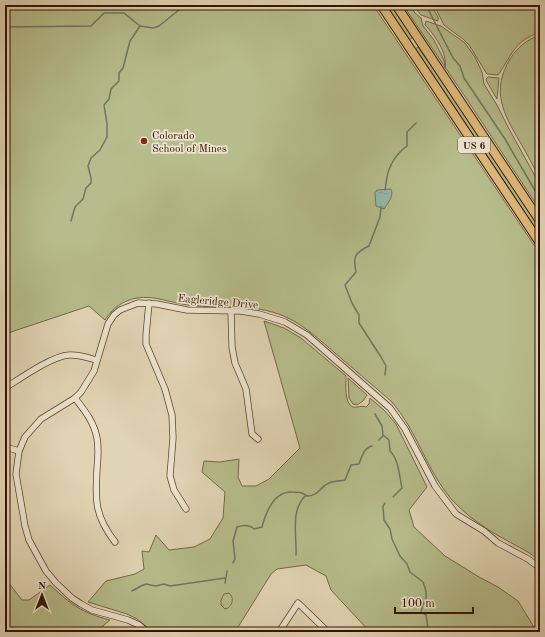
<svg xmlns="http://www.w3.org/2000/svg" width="545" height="637" viewBox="0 0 545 637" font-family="'Old Standard TT',serif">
<defs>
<pattern id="park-tufts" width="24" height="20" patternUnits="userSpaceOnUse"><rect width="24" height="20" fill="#b6bc8b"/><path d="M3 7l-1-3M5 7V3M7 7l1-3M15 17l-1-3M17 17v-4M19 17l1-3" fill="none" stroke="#9da176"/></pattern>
<pattern id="water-ripples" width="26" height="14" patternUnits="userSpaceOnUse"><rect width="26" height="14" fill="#95b9a7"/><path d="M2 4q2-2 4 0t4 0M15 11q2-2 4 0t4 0" fill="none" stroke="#819e8e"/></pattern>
</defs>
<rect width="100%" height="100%" fill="#e1d4b4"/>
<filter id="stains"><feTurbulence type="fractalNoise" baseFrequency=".005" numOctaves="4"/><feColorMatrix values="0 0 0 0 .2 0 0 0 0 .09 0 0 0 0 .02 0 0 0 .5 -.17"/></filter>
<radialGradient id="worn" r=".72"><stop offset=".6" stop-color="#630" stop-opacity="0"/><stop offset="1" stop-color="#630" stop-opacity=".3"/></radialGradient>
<g fill="#b6bc8b" stroke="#746847">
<path d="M5 5H373L540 254V561C530 552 518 547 506 540 487 530 467 516 452 500 426 470 417 430 391 401 372 385 354 369 335 353 321 341 308 329 292 320 256 301 225 310 188 305 171 303 154 295 137 298 123 300 112 309 105 320L89 306 5 334Z"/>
<path d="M384 5H393L413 37 408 41Z"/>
<path d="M403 5H410L415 13 421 18 423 26 434 40 444 60 445 68C448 54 435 35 425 25L426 21 441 26 458 38 465 43 475 57 482 72 484 84 497 105 508 127 540 185V210L468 101Z"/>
<path d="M413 5H431L438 17V21L421 15Z"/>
<path d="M434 5H540V32C513 42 513 54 498 75L487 74 469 45 463 39 444 25Z"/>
<path d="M540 35V180C534 167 527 154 520 142 503 113 491 91 510 59 518 47 526 40 540 35Z"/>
<path d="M418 47 508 177 540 225V239L414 50Z"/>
<path d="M488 77 499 78 497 99 487 82 486 79Z"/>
<path d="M264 321 284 328 301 338 346 376C346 384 344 404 353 407 358 408 361 405 366 407L369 404 370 398 384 410 396 424 427 487 409 510 414 527 445 556 479 577 498 587 518 601 537 632H370L331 590 326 576 306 565 277 569 271 574 235 632H153L137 619 127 614 88 602 106 581 135 574 144 569 142 551 149 552 156 535 169 550 194 547 210 539 223 518 225 492 202 472 204 461 220 462 239 459 238 477 242 486H256L269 479 300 448Z"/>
<path d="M348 378 367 395 363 401 357 405 353 404 349 398Z"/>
<path d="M5 578 22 600H29L50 585C72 605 80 612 110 620L96 632H5Z"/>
</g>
<path fill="url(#park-tufts)" stroke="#746847" d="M229 593C234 597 233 604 228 608L225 609 221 605V600L224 594Z"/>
<path fill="url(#water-ripples)" stroke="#6d7765" d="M391 189C394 196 388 203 384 209L376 206 375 193 377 190Z"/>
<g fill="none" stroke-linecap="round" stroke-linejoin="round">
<g stroke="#6d7765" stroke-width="1.5">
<path d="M426 5 453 58 460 66 464 78 505 139 540 199"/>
<path d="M5 27 91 26 104 13H124L140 26"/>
<path d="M385 190C386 186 386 182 387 177 389 165 397 153 407 146V132L416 123"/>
<path d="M381 207 380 217 369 246C354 253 353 257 356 272L345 285 352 303 359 315V323L381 357 386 366 385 375"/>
<path d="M71 221 75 207 83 199 86 188 91 183V178L88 166 91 158 100 150 107 137V124L104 105 109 99 111 89 119 81V73L123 68 130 41 140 26 153 28 159 26 185 5"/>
<path d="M375 414 382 426 383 435 389 440 390 451C399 460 399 475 402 488L393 497"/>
<path d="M379 440 383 436"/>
<path d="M385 503 383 506 384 520 390 529 392 539 400 556 407 564 410 572 423 582 426 591V600L423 604 421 612 426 615 428 628 427 632"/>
<path d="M296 555C297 536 290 512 305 496 319 497 319 487 329 483 334 481 341 481 345 480L351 465 359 464C362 456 364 448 372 446"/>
<path d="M233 563 235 559 233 541 237 527C243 525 249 524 254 529L262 527C266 512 274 491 292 492 298 492 302 492 307 496"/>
<path d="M225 583 227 571"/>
<path d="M132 591 141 586 146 584 156 586 164 584 170 586 225 578"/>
</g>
<defs>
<g id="minor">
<path d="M149 303 146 335V344L165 389 172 415 173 438 170 476 174 490 186 509"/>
<path d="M231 311 232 347 235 363 246 389 252 434 258 439"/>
<path d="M5 388C21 378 52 356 69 355 79 354 88 358 97 360"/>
<path d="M75 398C85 411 94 422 97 438 99 449 98 459 97 469 95 501 95 516 115 542"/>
<path d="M5 447 19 451"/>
<path d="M147 632 139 625 128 620 92 610 81 604 72 598 56 583 46 571 29 540 25 526 16 474 19 451 25 437 41 419 75 398 81 392 94 371 108 324 114 315 120 310 138 303 157 304 187 310 240 311 259 314 285 322 307 335 390 408 405 429 435 486 456 514 484 531 498 543 528 559 540 568"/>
<path d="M279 632 298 603 328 632"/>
</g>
<g id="highway">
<path d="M381 5 540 243"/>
<path d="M396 5 540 221"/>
</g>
</defs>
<use href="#minor" stroke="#5d442f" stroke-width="7"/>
<use href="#highway" stroke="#311403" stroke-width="10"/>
<use href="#minor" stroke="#ece3ce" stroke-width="5.5"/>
<use href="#highway" stroke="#e0ba7a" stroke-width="8"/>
</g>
<circle fill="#8f2418" stroke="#ece3ce" stroke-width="1.5" cx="144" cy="141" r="4"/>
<g text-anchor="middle" stroke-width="3.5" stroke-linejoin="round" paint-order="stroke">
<rect fill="#ece3ce" stroke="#695240" stroke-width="1" x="458" y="137" width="32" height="16" rx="3"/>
<g font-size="10" font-weight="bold" fill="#311403">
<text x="474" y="149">US 6</text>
</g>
<g font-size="11" fill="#311403" stroke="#ece3ce" text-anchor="start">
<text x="152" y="139">Colorado<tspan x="152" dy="13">School of Mines</tspan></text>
</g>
<g font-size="11" fill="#311403" stroke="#ece3ce">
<text transform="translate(218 301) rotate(5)" y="4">Eagleridge Drive</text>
</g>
</g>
<rect width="545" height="637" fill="none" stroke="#e1d4b4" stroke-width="20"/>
<rect x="6" y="6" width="533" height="625" fill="none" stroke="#311403" stroke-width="2"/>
<rect x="10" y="10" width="525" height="617" fill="none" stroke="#311403"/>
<g transform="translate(42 595)" stroke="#ece3ce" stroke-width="3" paint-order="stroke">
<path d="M0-3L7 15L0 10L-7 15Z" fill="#311403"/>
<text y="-6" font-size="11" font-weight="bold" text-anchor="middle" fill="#311403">N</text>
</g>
<path d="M395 607v6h78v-6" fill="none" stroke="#311403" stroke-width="2"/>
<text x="401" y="607" font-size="12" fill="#311403" stroke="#ece3ce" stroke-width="3" paint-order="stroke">100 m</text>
<rect width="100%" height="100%" filter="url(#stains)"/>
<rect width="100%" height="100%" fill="url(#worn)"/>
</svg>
